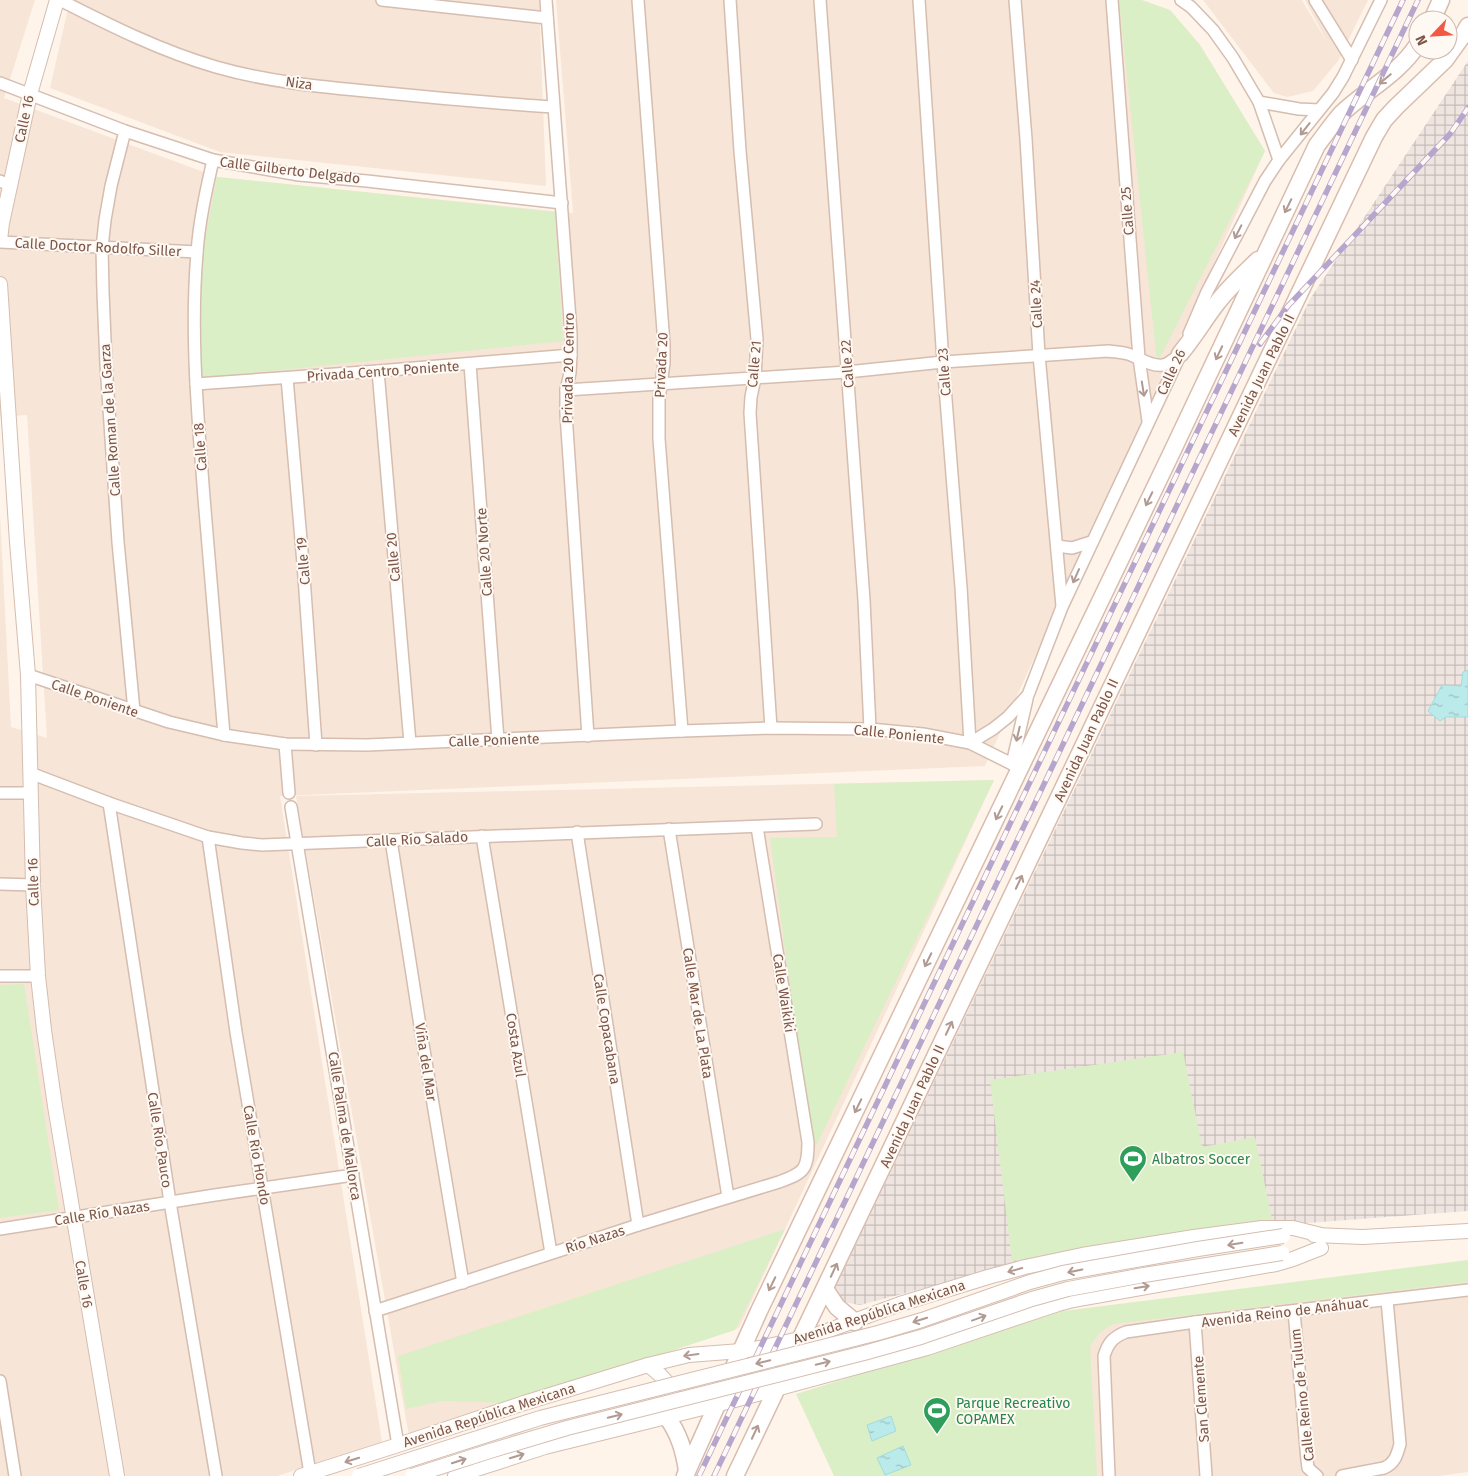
<svg xmlns="http://www.w3.org/2000/svg" width="1468" height="1476" viewBox="0 0 1468 1476" font-family="'Fira Sans',sans-serif">
<defs>
<pattern id="industrial-grid" width="8" height="8" patternUnits="userSpaceOnUse" patternTransform="scale(1.25)"><rect width="8" height="8" fill="#eee5e0"/><path d="M0 4h8M4 0v8" fill="none" stroke="#c6bcb8"/></pattern>
<pattern id="water-ripples" width="26" height="14" patternUnits="userSpaceOnUse" patternTransform="scale(1.25)"><rect width="26" height="14" fill="#bbeaeb"/><path d="M2 4q2-2 4 0t4 0M15 11q2-2 4 0t4 0" fill="none" stroke="#9dc0c0"/></pattern>
</defs>
<rect width="100%" height="100%" fill="#fef4ea"/>
<g fill="#f7e5d8">
<path d="M0 0H35L4 98 217 177 573 213 556 0H1132L1170 10 1200 45 1265 151 985 766 280 796 382 1442 277 1476H0V515L11 727 47 738 27 415 0 417Z"/>
<path d="M70 0H539L546 186 220 152 50 88Z"/>
<path d="M1203 0H1302L1329 46 1305 0H1368L1338 61 1313 91 1287 97 1274 93Z"/>
<path d="M994 780 739 1328 491 1411 409 1436 296 796Z"/>
<path d="M1468 1269V1472L1439 1476H1064L1047 1313Z"/>
</g>
<path fill="url(#industrial-grid)" d="M1468 61V1211L1254 1227 982 1273 860 1305 842 1302 835 1288 1310 299Z"/>
<g fill="#dbefc6">
<path d="M1119 0H1142L1170 10 1200 45 1265 151 1157 363Z"/>
<path d="M217 177 555 212 563 341 202 378V254Z"/>
<path d="M994 780 812 1154 770 838 837 837 834 784Z"/>
<path d="M24 984 59 1210 0 1218V985Z"/>
<path d="M1183 1052 1202 1147 1255 1137 1272 1219 1012 1261 990 1080Z"/>
<path d="M785 1229 735 1330 512 1403 442 1401 406 1409 398 1356Z"/>
<path d="M1468 1260V1282L1113 1324 1099 1333 1090 1347 1097 1476H834L796 1394 1047 1316V1313Z"/>
</g>
<g fill="url(#water-ripples)" stroke="#a0dcde">
<path d="M1468 670V717H1446L1440 721 1428 711 1442 685 1461 686 1463 672Z"/>
<path d="M891 1416 896 1431 872 1441 867 1425Z"/>
<path d="M903 1446 911 1465 885 1475 877 1458Z"/>
</g>
<g fill="none" stroke-linecap="round" stroke-linejoin="round">
<defs>
<g id="minor">
<path d="M60 0C111 26 161 51 216 67 268 82 322 87 376 92 435 98 494 103 553 107"/>
<path d="M382 0 547 18"/>
<path d="M546 0 571 333V355L570 373 566 390V414L588 736"/>
<path d="M638 0 664 344V363L659 399V439L682 731"/>
<path d="M730 0 740 151 757 339 755 378 751 397 750 413 771 728"/>
<path d="M820 0 864 600 870 729"/>
<path d="M919 0 943 362 961 587 970 743"/>
<path d="M1015 0 1026 139 1039 355 1062 606"/>
<path d="M1112 0 1139 358 1148 421"/>
<path d="M1181 0 1191 7 1213 30 1233 58 1259 102 1279 160"/>
<path d="M1315 0 1352 60"/>
<path d="M0 83 125 131 213 160 299 175 367 181 562 203"/>
<path d="M1259 102 1299 109 1319 110"/>
<path d="M125 131 111 186 105 220 102 248 103 292 106 364 118 542 134 711"/>
<path d="M213 160C206 191 199 222 197 253 190 335 198 417 204 498 211 577 218 656 224 735"/>
<path d="M0 181 10 185"/>
<path d="M0 242 197 252"/>
<path d="M1189 334 1207 292 1265 181 1279 160 1333 93 1343 77 1381 0"/>
<path d="M470 364 498 740"/>
<path d="M378 371 410 743"/>
<path d="M287 378 303 563 316 745"/>
<path d="M196 384 378 371 571 355"/>
<path d="M566 390 847 372 943 362 1108 351C1114 352 1121 352 1128 354 1138 357 1151 367 1163 365 1169 364 1175 358 1180 354"/>
<path d="M1057 546 1072 548 1091 542"/>
<path d="M28 675 169 722 224 735 285 744 367 745 682 731 771 728 870 729 923 734 970 743 1012 764"/>
<path d="M970 743 993 729 1008 717 1028 695 1062 607 1183 349"/>
<path d="M285 744 289 793"/>
<path d="M1018 768 1012 764 1027 699"/>
<path d="M30 773 109 803 208 837 242 843 262 845 816 824"/>
<path d="M0 793H31"/>
<path d="M109 803 170 1202 216 1476"/>
<path d="M291 807 398 1445"/>
<path d="M669 829 728 1197"/>
<path d="M577 832 638 1225"/>
<path d="M482 836 551 1253"/>
<path d="M208 837 236 1032 310 1473"/>
<path d="M391 840 421 1032 463 1283"/>
<path d="M0 884 33 885"/>
<path d="M0 976H38"/>
<path d="M0 1229 215 1195 353 1175"/>
<path d="M375 1311 638 1225 779 1182C804 1173 808 1170 808 1142L757 827"/>
<path d="M1294 1311 1307 1460 1308 1468 1317 1476"/>
<path d="M1195 1322 1206 1476"/>
<path d="M0 1381 15 1476"/>
<path d="M1109 1476 1104 1356C1108 1343 1113 1337 1126 1332L1195 1322 1468 1290"/>
<path d="M1342 1476 1384 1468C1395 1463 1397 1455 1400 1444L1387 1300"/>
</g>
<g id="tertiary">
<path d="M0 240 2 223 30 94 57 0"/>
<path d="M0 284 17 542 28 675 33 885 38 976 44 1030 55 1106 117 1476"/>
<path d="M1314 1235 1363 1237 1468 1231"/>
<path d="M648 1365C666 1378 675 1389 675 1412"/>
<path d="M301 1476 398 1445 524 1403 648 1365 689 1355 741 1351 760 1348 813 1336 900 1304 988 1277 1025 1267 1082 1255 1194 1237 1262 1228H1293L1321 1235"/>
<path d="M455 1476 545 1447 735 1400 927 1348 1058 1304 1073 1300 1276 1264 1293 1259 1321 1248"/>
</g>
<g id="secondary">
<path d="M1432 20 1441 0"/>
<path d="M1180 354C1194 337 1204 320 1217 303 1229 287 1244 274 1258 260"/>
<path d="M825 1289 837 1307 855 1322"/>
<path d="M667 1417C679 1434 684 1450 687 1471"/>
<path d="M685 1476 759 1311 1170 456 1317 145C1325 135 1332 124 1341 114 1366 90 1399 74 1418 44"/>
<path d="M735 1476 1374 137 1384 120 1396 107 1445 60 1463 35 1468 26"/>
</g>
</defs>
<use href="#minor" stroke="#d5bdb0" stroke-width="14"/>
<use href="#tertiary" stroke="#d5bdb0" stroke-width="16"/>
<use href="#secondary" stroke="#d9bcad" stroke-width="19"/>
<use href="#minor" stroke="#fff" stroke-width="11"/>
<use href="#tertiary" stroke="#fff" stroke-width="14"/>
<use href="#secondary" stroke="#fff" stroke-width="16"/>
<defs>
<g id="rail">
<path d="M1260 344 1288 306 1450 134 1468 108"/>
<path d="M699 1476 1403 0"/>
<path d="M714 1476 1418 0"/>
</g>
</defs>
<use href="#rail" stroke="#b6a5cc" stroke-width="5.5"/>
<use href="#rail" stroke="#fff9f3" stroke-width="4" stroke-dasharray="11" stroke-linecap="butt"/>
<defs>
<g id="tertiary-bridge">
<path d="M359 1476 540 1418 878 1333 922 1320 1030 1282 1063 1273 1198 1249 1283 1236"/>
<path d="M412 1476 490 1451 567 1428 864 1353 921 1337 1032 1299 1068 1289 1144 1275 1282 1253"/>
</g>
</defs>
<use href="#tertiary-bridge" stroke="#d5bdb0" stroke-width="16" stroke-linecap="butt"/>
<use href="#tertiary-bridge" stroke="#fff" stroke-width="14"/>
</g>
<defs><path id="oneway-shaft" d="M-6 0H5M1.5-3L5.5 0L1.5 3" fill="none" stroke-width="1.6" stroke-linecap="round" stroke-linejoin="round" transform="scale(1.25)"/></defs>
<g stroke="#b19a92">
<use href="#oneway-shaft" transform="translate(1385 79) rotate(140)"/>
<use href="#oneway-shaft" transform="translate(1305 129) rotate(128)"/>
<use href="#oneway-shaft" transform="translate(1288 206) rotate(116)"/>
<use href="#oneway-shaft" transform="translate(1238 232) rotate(117)"/>
<use href="#oneway-shaft" transform="translate(1219 353) rotate(115)"/>
<use href="#oneway-shaft" transform="translate(1143 389) rotate(81)"/>
<use href="#oneway-shaft" transform="translate(1149 499) rotate(116)"/>
<use href="#oneway-shaft" transform="translate(1076 576) rotate(114)"/>
<use href="#oneway-shaft" transform="translate(1018 734) rotate(103)"/>
<use href="#oneway-shaft" transform="translate(999 813) rotate(116)"/>
<use href="#oneway-shaft" transform="translate(1019 882) rotate(-65)"/>
<use href="#oneway-shaft" transform="translate(928 960) rotate(116)"/>
<use href="#oneway-shaft" transform="translate(949 1028) rotate(-65)"/>
<use href="#oneway-shaft" transform="translate(858 1106) rotate(116)"/>
<use href="#oneway-shaft" transform="translate(1235 1244) rotate(171)"/>
<use href="#oneway-shaft" transform="translate(834 1270) rotate(-65)"/>
<use href="#oneway-shaft" transform="translate(1015 1270) rotate(165)"/>
<use href="#oneway-shaft" transform="translate(1075 1271) rotate(168)"/>
<use href="#oneway-shaft" transform="translate(772 1284) rotate(116)"/>
<use href="#oneway-shaft" transform="translate(1142 1287) rotate(-10)"/>
<use href="#oneway-shaft" transform="translate(979 1318) rotate(-20)"/>
<use href="#oneway-shaft" transform="translate(920 1320) rotate(163)"/>
<use href="#oneway-shaft" transform="translate(691 1355) rotate(172)"/>
<use href="#oneway-shaft" transform="translate(763 1362) rotate(166)"/>
<use href="#oneway-shaft" transform="translate(823 1363) rotate(-14)"/>
<use href="#oneway-shaft" transform="translate(615 1416) rotate(-14)"/>
<use href="#oneway-shaft" transform="translate(755 1432) rotate(-65)"/>
<use href="#oneway-shaft" transform="translate(517 1456) rotate(-17)"/>
<use href="#oneway-shaft" transform="translate(352 1460) rotate(163)"/>
<use href="#oneway-shaft" transform="translate(459 1461) rotate(-18)"/>
</g>
<defs>
<symbol id="stadium-pin" viewBox="-11 -11 22 30"><path d="M0 17L-7.5 6A9.5 9.5 0 1 1 7.5 6Z" fill="#2e9e5b" stroke="#fff9f3"/><path d="M0-5a6.5 5 0 1 0 0 10a6.5 5 0 1 0 0-10ZM-3.5-1.8h7v3.6h-7Z" fill="#fff"/></symbol>
</defs>
<g fill-rule="evenodd">
<use href="#stadium-pin" x="1117" y="1143" width="32" height="43"/>
<use href="#stadium-pin" x="921" y="1395" width="32" height="43"/>
</g>
<g text-anchor="middle" stroke-width="4" stroke-linejoin="round" paint-order="stroke">
<g font-size="14" fill="#7d5649" stroke="#fff9f3">
<text transform="translate(299 83) rotate(8)" y="5">Niza</text>
<text transform="translate(24 119) rotate(-78)" y="5">Calle 16</text>
<text transform="translate(290 170) rotate(7)" y="5">Calle Gilberto Delgado</text>
<text transform="translate(1127 211) rotate(-94)" y="5">Calle 25</text>
<text transform="translate(98 247) rotate(3)" y="5">Calle Doctor Rodolfo Siller</text>
<text transform="translate(1036 304) rotate(-93)" y="5">Calle 24</text>
<text transform="translate(754 364) rotate(-85)" y="5">Calle 21</text>
<text transform="translate(847 364) rotate(-94)" y="5">Calle 22</text>
<text transform="translate(661 365) rotate(-87)" y="5">Privada 20</text>
<text transform="translate(568 368) rotate(-89)" y="5">Privada 20 Centro</text>
<text transform="translate(383 371) rotate(-4)" y="5">Privada Centro Poniente</text>
<text transform="translate(944 372) rotate(-94)" y="5">Calle 23</text>
<text transform="translate(1171 372) rotate(-65)" y="5">Calle 26</text>
<text transform="translate(1261 375) rotate(-64)" y="5">Avenida Juan Pablo II</text>
<text transform="translate(110 420) rotate(-94)" y="5">Calle Roman de la Garza</text>
<text transform="translate(200 447) rotate(-94)" y="5">Calle 18</text>
<text transform="translate(484 552) rotate(-94)" y="5">Calle 20 Norte</text>
<text transform="translate(393 557) rotate(-95)" y="5">Calle 20</text>
<text transform="translate(303 561) rotate(-95)" y="5">Calle 19</text>
<text transform="translate(95 698) rotate(19)" y="5">Calle Poniente</text>
<text transform="translate(899 734) rotate(6)" y="5">Calle Poniente</text>
<text transform="translate(494 740) rotate(-2)" y="5">Calle Poniente</text>
<text transform="translate(1086 740) rotate(-65)" y="5">Avenida Juan Pablo II</text>
<text transform="translate(417 839) rotate(-3)" y="5">Calle Río Salado</text>
<text transform="translate(33 882) rotate(-92)" y="5">Calle 16</text>
<text transform="translate(784 993) rotate(81)" y="5">Calle Waikiki</text>
<text transform="translate(698 1013) rotate(81)" y="5">Calle Mar de La Plata</text>
<text transform="translate(607 1029) rotate(81)" y="5">Calle Copacabana</text>
<text transform="translate(516 1045) rotate(81)" y="5">Costa Azul</text>
<text transform="translate(426 1062) rotate(81)" y="5">Viña del Mar</text>
<text transform="translate(912 1106) rotate(-65)" y="5">Avenida Juan Pablo II</text>
<text transform="translate(345 1126) rotate(81)" y="5">Calle Palma de Mallorca</text>
<text transform="translate(160 1140) rotate(81)" y="5">Calle Río Pauco</text>
<text transform="translate(257 1155) rotate(80)" y="5">Calle Río Hondo</text>
<text transform="translate(102 1213) rotate(-9)" y="5">Calle Río Nazas</text>
<text transform="translate(595 1239) rotate(-18)" y="5">Río Nazas</text>
<text transform="translate(84 1284) rotate(80)" y="5">Calle 16</text>
<text transform="translate(879 1312) rotate(-18)" y="5">Avenida República Mexicana</text>
<text transform="translate(1285 1312) rotate(-7)" y="5">Avenida Reino de Anáhuac</text>
<text transform="translate(1302 1395) rotate(-96)" y="5">Calle Reino de Tulum</text>
<text transform="translate(1201 1399) rotate(-94)" y="5">San Clemente</text>
<text transform="translate(489 1415) rotate(-18)" y="5">Avenida República Mexicana</text>
</g>
<g font-size="14" fill="#27864d" stroke="#fff9f3" text-anchor="start">
<text x="1152" y="1164">Albatros Soccer</text>
<text x="956" y="1408">Parque Recreativo<tspan x="956" dy="16">COPAMEX</tspan></text>
</g>
</g>
<g transform="translate(1433 35) rotate(245)"><circle r="24" fill="#fff9f3" stroke="#cbb8af"/>
<path d="M0-4L9 19L0 12L-9 19Z" fill="#f35844"/>
<text y="-8" font-size="14" font-weight="bold" text-anchor="middle" fill="#7d5649">N</text>
</g>
</svg>
